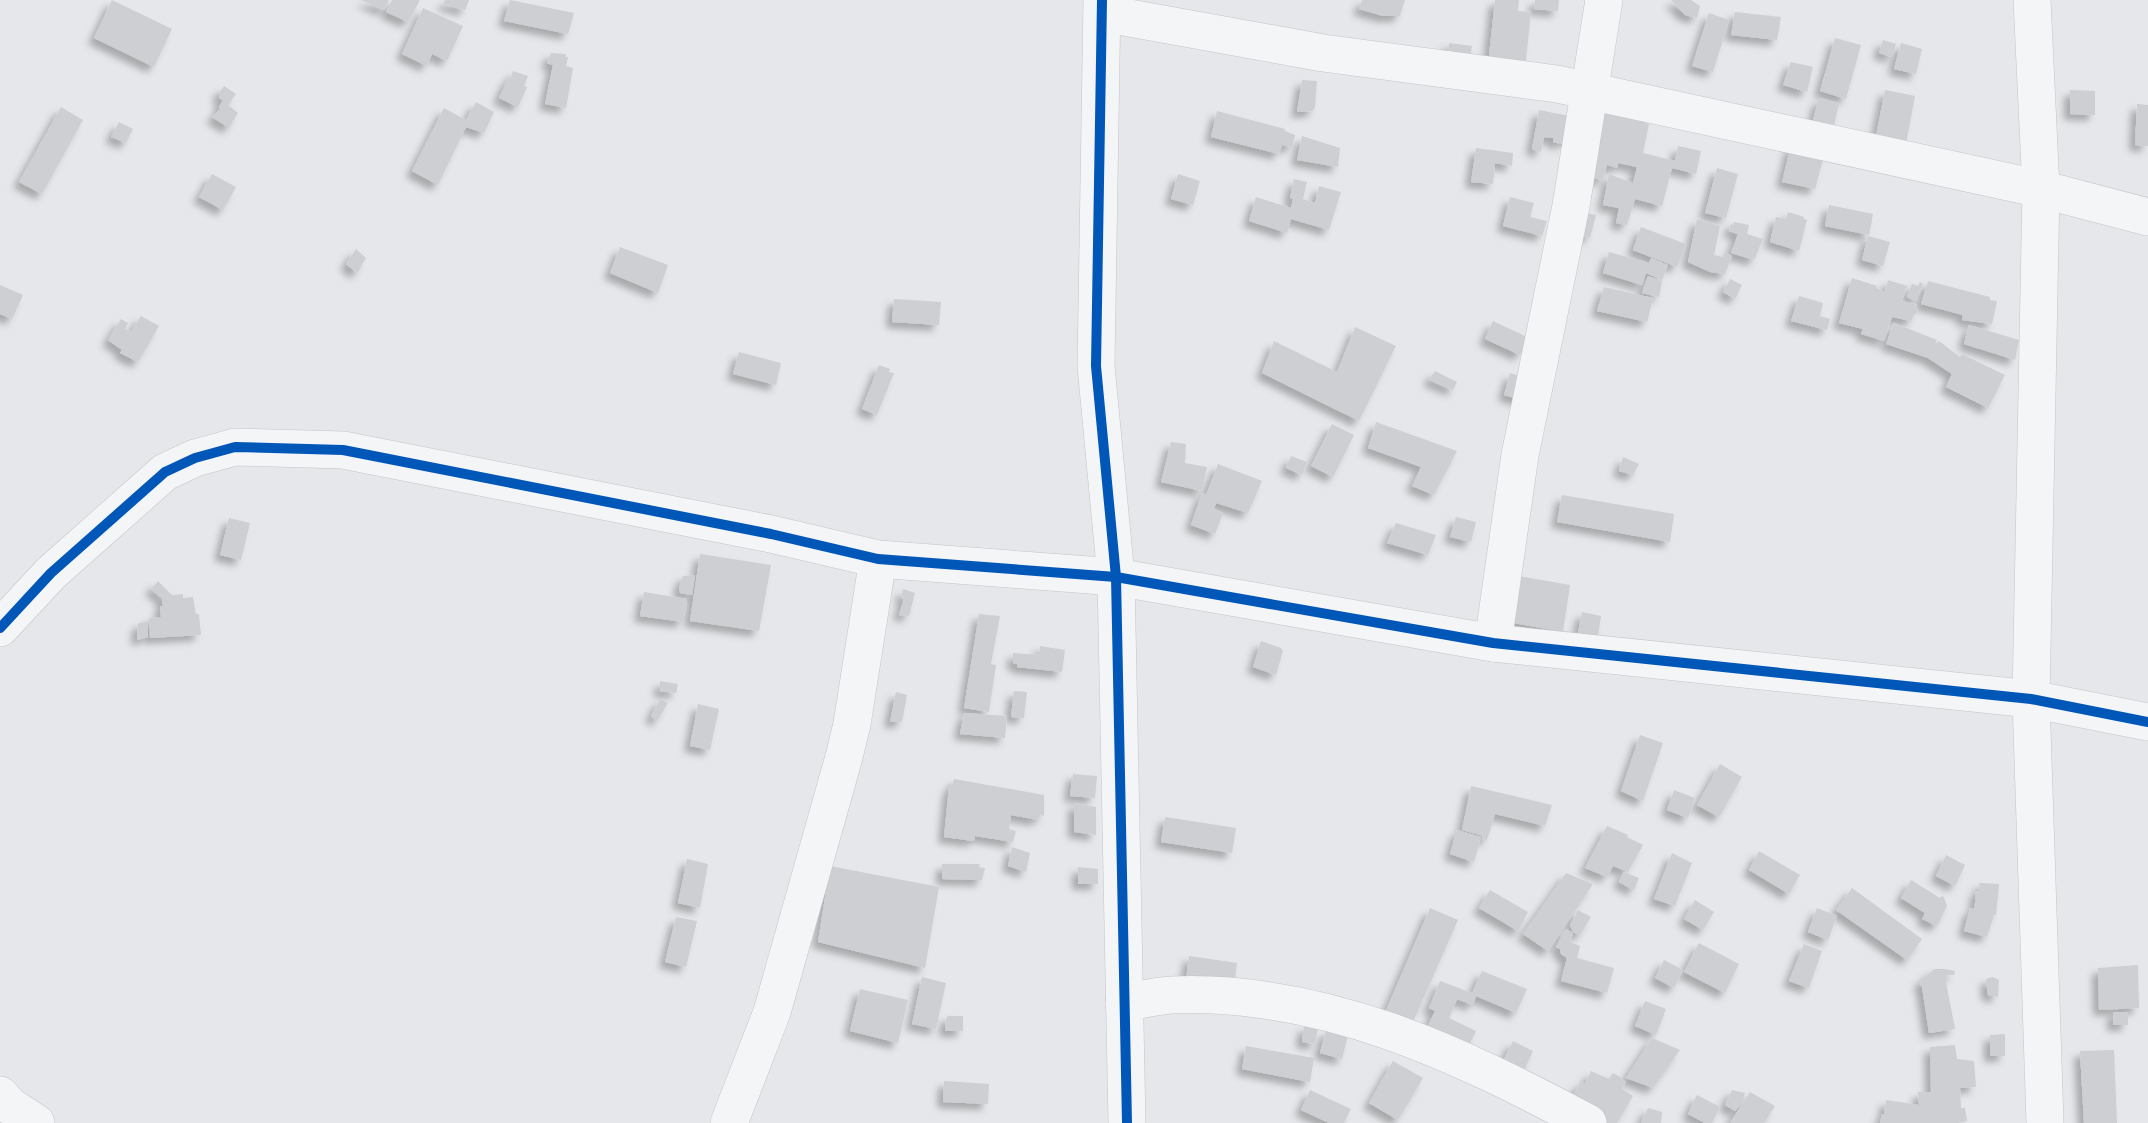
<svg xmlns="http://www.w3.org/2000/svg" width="2148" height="1123" viewBox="0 0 2148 1123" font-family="'Fira Sans Condensed',sans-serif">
<defs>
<filter id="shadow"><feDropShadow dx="-6" dy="6" stdDeviation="3.5" flood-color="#0004"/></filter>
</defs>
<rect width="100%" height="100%" fill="#e5e7ea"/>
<g fill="#cdcfd2" filter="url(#shadow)">
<path d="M112 0 172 29 154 67 94 38Z"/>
<path d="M361 0H389L384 10Z"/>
<path d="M392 0H420L408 22 386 12Z"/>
<path d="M445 0H469L465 10 443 4Z"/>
<path d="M510 0 574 13 568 34 504 21Z"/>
<path d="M1362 0H1405L1400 16H1383L1359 9Z"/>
<path d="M1495 0H1519L1518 11 1531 12 1525 69 1488 65Z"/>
<path d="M1535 0H1559L1558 11 1534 9Z"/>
<path d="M1671 0H1691L1700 6 1697 18 1685 15Z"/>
<path d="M423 8 463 26 447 61 432 54 427 66 402 54Z"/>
<path d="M1735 12 1781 17 1777 40 1731 35Z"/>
<path d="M1709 13 1729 20 1713 72 1692 66Z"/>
<path d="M1835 38 1861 45 1846 99 1820 91Z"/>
<path d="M1883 40 1896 44 1892 57 1879 53Z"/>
<path d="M1449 43 1472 46 1469 64 1447 61Z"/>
<path d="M1901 43 1922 49 1916 74 1894 69Z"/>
<path d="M551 53 566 54V57H568L566 66 573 68 566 108 545 104 553 65 547 63Z"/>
<path d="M1791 62 1813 67 1807 92 1783 85Z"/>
<path d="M513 71 528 76 524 86 527 87 518 107 499 98 508 78 510 80Z"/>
<path d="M1302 80 1317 81 1315 107 1313 111 1297 112Z"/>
<path d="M224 86 236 94 228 105 238 113 228 129 226 124V126L212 117 220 109 219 107 223 100 219 98V93Z"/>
<path d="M1885 90 1915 96 1906 144 1876 136Z"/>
<path d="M2070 90 2095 91V115L2070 114Z"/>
<path d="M1819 98 1839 103 1834 126 1813 120Z"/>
<path d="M476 102 494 112 484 133 466 127 438 185 412 171 444 108 466 120Z"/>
<path d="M1603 102 1649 109 1645 123 1649 124 1643 153 1675 161 1678 146 1701 151 1696 174 1672 168 1662 206 1635 199 1627 225 1616 223 1619 208 1603 205 1609 174 1633 183 1637 167 1618 163 1617 168 1607 165 1603 180 1585 176Z"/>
<path d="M2137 104 2148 105V146L2135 145Z"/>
<path d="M61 107 83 120 42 194 19 182Z"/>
<path d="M1539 110 1579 118 1573 142 1562 139V144L1553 142 1554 138 1544 137 1541 152 1532 149Z"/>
<path d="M1217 111 1285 129V131L1295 135 1292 147 1282 145 1279 154 1211 137Z"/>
<path d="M119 122 133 129 126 143 111 137Z"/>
<path d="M1302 136 1340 148 1338 167 1297 160Z"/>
<path d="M1791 145 1825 152 1815 189 1782 182Z"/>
<path d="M1476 148 1513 153 1512 166 1495 163 1493 184 1471 182Z"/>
<path d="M1717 168 1738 174 1726 218 1705 213Z"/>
<path d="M212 174 236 187 223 210 199 197Z"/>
<path d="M1178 174 1200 181 1193 205 1171 199Z"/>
<path d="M1294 179 1307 182 1303 199 1315 203 1319 186 1341 192 1329 230 1291 219 1287 233 1249 221 1256 197 1291 208 1293 199 1290 198Z"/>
<path d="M1510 197 1534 203 1530 217 1547 221 1542 236 1503 226Z"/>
<path d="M1829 205 1873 214 1869 235 1825 226Z"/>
<path d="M1579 211 1596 215 1590 238 1574 233Z"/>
<path d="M1788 212 1804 217V219L1807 220 1799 251 1770 242 1776 217 1786 219Z"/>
<path d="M1697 219 1720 226 1714 255 1723 257 1724 253 1732 256 1725 274 1710 272 1688 262Z"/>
<path d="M1734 222 1749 225 1747 234 1763 239 1754 260 1731 253 1738 234 1729 231 1731 224 1733 225Z"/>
<path d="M1641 227 1686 244 1677 267 1633 250Z"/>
<path d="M1868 236 1890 242 1883 266 1862 260Z"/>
<path d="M620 247 668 265 658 293 610 273Z"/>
<path d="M356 249 366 258 357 273 346 264Z"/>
<path d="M1609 252 1649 263 1651 258 1668 265 1662 280 1646 273 1642 285 1603 273Z"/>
<path d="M1648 276 1662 281 1659 297 1642 293Z"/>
<path d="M1852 278 1877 286 1876 288 1885 292 1888 280 1907 286 1902 301 1917 305 1915 309 1918 310 1916 314H1914L1911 321 1892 317 1884 341 1861 334 1863 329 1839 323Z"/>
<path d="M1730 279 1742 285 1735 299 1723 292Z"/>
<path d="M1928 281 1990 297V300L1997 301 1992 324 1962 320 1963 315 1921 304Z"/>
<path d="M1920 282 1923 284 1916 301 1907 297 1912 284 1918 286Z"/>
<path d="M0 285 23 295 12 319 0 314Z"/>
<path d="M1604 287 1653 298 1647 322 1597 311Z"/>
<path d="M1799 296 1823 303 1820 316 1830 319 1827 330 1791 321Z"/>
<path d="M894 299 941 302 939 325 892 322Z"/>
<path d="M141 316 159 326 138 362 120 353 122 350 108 340 121 319 128 323 125 329 131 332Z"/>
<path d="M1493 321 1529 338 1520 355 1485 339Z"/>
<path d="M1894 323 1937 340 1935 344 1939 341 1960 357 1962 354 2005 375 1988 408 1946 387 1952 374 1928 358 1886 344Z"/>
<path d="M1969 325 2019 340 2015 360 1964 344Z"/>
<path d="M1355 327 1396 346 1359 421 1262 373 1274 341 1337 372Z"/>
<path d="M739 352 781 363 776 385 733 374Z"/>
<path d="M879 365 890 369 889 372 894 373 877 415 862 409Z"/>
<path d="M1435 371 1457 382 1453 390 1429 380Z"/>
<path d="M1510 373 1529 379 1525 401 1504 395Z"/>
<path d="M1376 422 1457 451 1434 495 1412 486 1421 467 1368 448Z"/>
<path d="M1332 424 1354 435 1333 477 1311 466Z"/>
<path d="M1171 442 1186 444 1185 463 1207 467 1202 491 1161 482Z"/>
<path d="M1291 456 1307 462 1302 475 1286 468Z"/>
<path d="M1623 457 1639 464 1633 475 1619 471Z"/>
<path d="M1218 464 1262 481 1248 513 1216 503 1214 509 1223 513 1215 534 1191 525 1202 493 1206 495Z"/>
<path d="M1562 495 1674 514 1670 542 1557 522Z"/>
<path d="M1456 517 1476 522 1471 542 1450 537Z"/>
<path d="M229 518 250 523 241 560 220 555Z"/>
<path d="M1396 523 1436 535 1428 555 1387 543Z"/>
<path d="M700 554 771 565 759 631 690 621Z"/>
<path d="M695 575 692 595 680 593 679 588 683 576Z"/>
<path d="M1518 576 1570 585 1563 632 1508 622Z"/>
<path d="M158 581 172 595 183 594V598L193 597 196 614H199L201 635 150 638 149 618 161 617 160 606H163L162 598 151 589Z"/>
<path d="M903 589 915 593 909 616 899 615 904 599H901Z"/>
<path d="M644 592 687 599 683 622 640 616Z"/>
<path d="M1582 612 1601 616 1598 636 1578 633Z"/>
<path d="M979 614 1000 616 991 664 996 665 989 712 964 708Z"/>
<path d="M148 622V637L137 640 138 623Z"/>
<path d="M1261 641 1281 648 1283 651 1276 675 1253 667Z"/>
<path d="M1040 646 1065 650 1062 672 1017 667V664L1013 663V653L1039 655Z"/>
<path d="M660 681 678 684 676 693 660 691Z"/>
<path d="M1014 691 1027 692 1024 718 1011 717Z"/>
<path d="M896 692 907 695 902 722H890Z"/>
<path d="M660 699 668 703 657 721 651 716Z"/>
<path d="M698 704 719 709 710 750 690 746Z"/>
<path d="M964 713 1007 716 1005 738 960 734Z"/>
<path d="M1640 735 1663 743 1643 801 1621 791Z"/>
<path d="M1720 764 1742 777 1719 817 1697 805Z"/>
<path d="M1073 774 1097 776 1095 798 1070 796Z"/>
<path d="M954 779 1044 795V816L1039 815 1038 820 1011 815 1009 829 1016 831 1013 842 975 836 974 841 944 837 949 787 951 788Z"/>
<path d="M1471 786 1552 805 1545 826 1495 814 1487 840 1482 839 1483 836 1462 830Z"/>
<path d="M1674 790 1695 798 1688 818 1667 810Z"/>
<path d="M1074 803 1096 807V835L1074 832Z"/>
<path d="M1165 817 1236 828 1232 853 1161 842Z"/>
<path d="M1607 826 1628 835 1627 837 1643 845 1628 872 1613 866 1607 877 1585 868Z"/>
<path d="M1457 830 1481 837 1474 862 1450 854Z"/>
<path d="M1012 847 1030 853 1026 872 1008 866Z"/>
<path d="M1759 851 1800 875 1789 894 1749 870Z"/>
<path d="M1672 853 1692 863 1675 906 1654 899Z"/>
<path d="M1946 855 1965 865 1955 886 1936 876Z"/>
<path d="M687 859 708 864 700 908 678 903Z"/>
<path d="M942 864H980L979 867 985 868 982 880 942 879Z"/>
<path d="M830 866 939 887 925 968 818 942Z"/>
<path d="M1078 867 1098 869V884H1078Z"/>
<path d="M1624 872 1639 878 1634 890 1619 882Z"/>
<path d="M1566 873 1593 884 1548 951 1523 934Z"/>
<path d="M1911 880 1940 898 1942 896 1944 897 1947 906 1937 926 1922 919 1925 913 1901 898Z"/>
<path d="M1979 883 1999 884 1996 915H1994L1987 937 1964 931 1970 908 1974 909 1976 896 1974 892 1980 891Z"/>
<path d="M1852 888 1922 939 1907 960 1836 910Z"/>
<path d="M1490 890 1528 912 1518 931 1479 908Z"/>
<path d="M1695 900 1714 912 1703 930 1684 919Z"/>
<path d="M1430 908 1458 920 1413 1022 1385 1013Z"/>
<path d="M1817 908 1837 916 1828 940 1808 932Z"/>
<path d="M1578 910 1591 917 1580 935 1573 932 1570 925Z"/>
<path d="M676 917 697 921 686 967 665 962Z"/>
<path d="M1566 929 1573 933 1570 942 1580 946 1577 958 1614 968 1607 993 1561 981 1567 958 1561 954 1560 949 1556 947Z"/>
<path d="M1699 943 1739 964 1725 993 1684 972Z"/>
<path d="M1804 944 1822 951 1809 988 1789 981Z"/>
<path d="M1189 956 1237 963 1234 988 1186 981Z"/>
<path d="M1664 960 1683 970 1674 988 1655 978Z"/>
<path d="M2138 965 2139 1008 2099 1010 2098 968Z"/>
<path d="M1934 969H1945L1955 971 1954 975H1946V982L1955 1029 1929 1033 1922 987 1919 983Z"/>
<path d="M1482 971 1527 989 1516 1013 1476 996 1473 1005 1457 999 1449 1018 1476 1031 1465 1054 1424 1034 1435 1011 1429 1008 1440 981 1472 993Z"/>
<path d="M922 977 946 983 936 1029 912 1024Z"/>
<path d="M1993 977 1999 980 1998 997 1988 995 1986 979Z"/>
<path d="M860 989 908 1000 898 1043 850 1031Z"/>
<path d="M1645 1001 1666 1009 1656 1035 1635 1026Z"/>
<rect x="2113" y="1012" width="15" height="13"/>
<path d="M948 1016H963V1031H945L946 1018Z"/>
<path d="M1304 1026 1318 1028 1315 1044 1302 1042Z"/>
<path d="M1326 1030 1348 1035 1342 1059 1320 1053Z"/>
<path d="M2005 1034V1056H1990V1035Z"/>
<path d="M1652 1038 1680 1050 1653 1088 1626 1078Z"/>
<path d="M1513 1041 1533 1051 1523 1073 1502 1063Z"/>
<path d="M1955 1045 1957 1059 1974 1061 1976 1087 1960 1088 1961 1108H1965L1967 1121 1957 1123H1880L1882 1114 1884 1115 1886 1100 1919 1105 1918 1092H1931L1930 1047Z"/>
<path d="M1246 1046 1314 1058 1310 1082 1242 1069Z"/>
<path d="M2114 1050 2117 1123H2084L2080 1051Z"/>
<path d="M1393 1061 1423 1078 1398 1120 1369 1103Z"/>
<path d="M1591 1071 1609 1079 1613 1073 1622 1078 1621 1079 1626 1082 1622 1089 1633 1096 1617 1123H1608L1570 1103 1580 1082 1585 1084Z"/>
<path d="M944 1081 989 1084 988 1104 943 1102Z"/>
<path d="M1310 1090 1351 1109 1344 1123H1329L1301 1110Z"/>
<path d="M1732 1090 1745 1093 1742 1103 1735 1111 1725 1105Z"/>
<path d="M1750 1092 1775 1106 1764 1123H1730Z"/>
<path d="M1697 1095 1720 1107 1712 1123H1705L1688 1114Z"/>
<path d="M1648 1108 1662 1112 1661 1123H1641Z"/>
</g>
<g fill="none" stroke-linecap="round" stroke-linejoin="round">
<defs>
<g id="minor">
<path d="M1102 0 1096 366 1116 577 1127 1123"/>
<path d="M2032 0 2041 189 2031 699 2045 1123"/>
<path d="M1102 13 1323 53 1557 84 2041 189 2148 217"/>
<path d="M0 628 51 573 165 472 195 458 235 447 343 450 771 534 878 559 1116 577 1493 643 2031 699 2148 722"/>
<path d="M1493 643 1520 455 1571 206 1604 0"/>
<path d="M1124 1003C1140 1000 1156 996 1171 995 1322 989 1458 1053 1588 1123"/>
<path d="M0 1095 10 1106 36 1123"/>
<path d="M729 1123 772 1012 844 757 852 724 878 559"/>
</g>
</defs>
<use href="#minor" stroke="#c3c5c8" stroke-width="38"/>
<use href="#minor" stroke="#f4f5f6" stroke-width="37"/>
<defs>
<g id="cycleway">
<path d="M1102 0 1096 366 1116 577 1127 1123"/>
<path d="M0 628 51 573 165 472 195 458 235 447 343 450 771 534 878 559 1116 577 1493 643 2031 699 2148 722"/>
</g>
</defs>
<use href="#cycleway" stroke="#f3f5f8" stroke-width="15"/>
<use href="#cycleway" stroke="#0057b8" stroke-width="10"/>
</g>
</svg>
